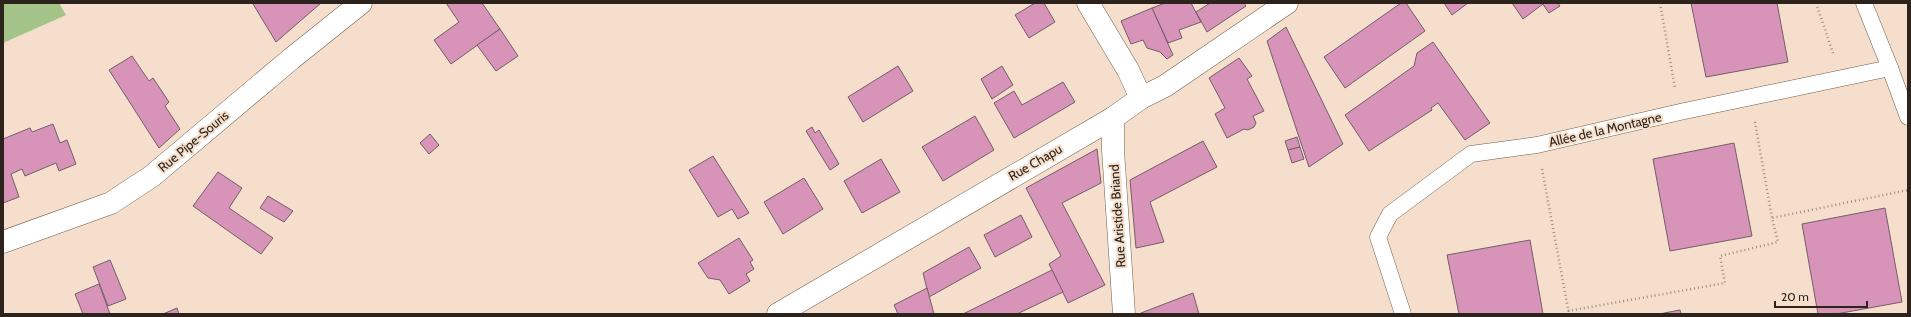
<svg xmlns="http://www.w3.org/2000/svg" width="1911" height="317" viewBox="0 0 1911 317" font-family="Cabin,sans-serif">
<rect width="100%" height="100%" fill="#f5dfcc"/>
<path fill="#a4c388" d="M3 3H59L66 15 3 43Z"/>
<g fill="#d794b8" stroke="#745d69">
<path d="M254 3H321L276 42 253 4Z"/>
<path d="M446 3H482L500 29 451 64 434 40 459 22Z"/>
<path d="M1035 3H1044L1055 22 1029 38 1015 15Z"/>
<path d="M1165 3H1191L1201 22 1179 30 1182 38 1168 43 1152 8Z"/>
<path d="M1210 3H1244L1246 6 1207 32 1196 12Z"/>
<path d="M1401 3H1406L1425 31 1345 88 1324 57Z"/>
<path d="M1444 3H1468L1452 15Z"/>
<path d="M1512 3H1542L1543 4 1523 19Z"/>
<path d="M1542 3H1558L1560 6 1549 13Z"/>
<path d="M1691 3H1777L1788 62 1706 77Z"/>
<path d="M1152 8 1173 55 1167 59 1160 52 1147 48 1143 40 1131 44 1121 21Z"/>
<path d="M1286 27 1343 144 1309 167 1267 41Z"/>
<path d="M500 29 518 56 496 71 477 45Z"/>
<path d="M1433 42 1490 123 1465 140 1438 103 1431 108 1432 110 1369 151 1345 115 1414 66 1417 53Z"/>
<path d="M132 56 149 81 153 78 169 102 165 106 180 129 159 148 109 70Z"/>
<path d="M1239 58 1252 76 1247 79 1264 111 1253 116 1256 123 1254 127 1248 130 1244 129 1227 138 1215 114 1225 108 1209 78Z"/>
<path d="M898 66 913 91 863 122 848 97Z"/>
<path d="M1002 66 1013 85 992 99 981 79Z"/>
<path d="M1063 82 1075 102 1014 138 994 103 1014 91 1022 105Z"/>
<path d="M975 116 994 150 943 181 922 147Z"/>
<path d="M53 124 60 143 67 140 76 164 59 171 56 163 25 176 22 169 11 174 19 197 3 203V139L30 128 32 132Z"/>
<path d="M812 127 815 133 819 130 839 164 830 170 806 131Z"/>
<path d="M430 134 439 145 429 154 420 143Z"/>
<path d="M1297 137 1300 147 1288 150 1285 141Z"/>
<path d="M1203 141 1217 167 1150 202 1164 242 1136 248 1130 180Z"/>
<path d="M1734 143 1752 236 1670 251 1653 159Z"/>
<path d="M1300 147 1304 159 1292 163 1288 150Z"/>
<path d="M1097 149 1101 183 1062 203 1105 285 1068 303 1049 264 1061 256 1026 188Z"/>
<path d="M713 156 749 213 738 219 732 209 718 217 689 170Z"/>
<path d="M881 159 900 192 862 213 844 181Z"/>
<path d="M218 172 242 188 229 208 273 238 261 254 193 206Z"/>
<path d="M804 178 823 209 783 234 764 202Z"/>
<path d="M268 196 293 211 284 222 260 208Z"/>
<path d="M1885 208 1902 302 1836 314H1818L1802 224Z"/>
<path d="M1021 215 1032 237 995 257 984 235Z"/>
<path d="M739 238 753 260 750 262 754 269 746 274 750 281 729 294 720 280 708 278 698 263Z"/>
<path d="M1530 240 1543 314H1459L1447 255Z"/>
<path d="M969 247 981 268 929 297 923 273Z"/>
<path d="M110 260 126 299 108 306 93 267Z"/>
<path d="M1052 270 1063 292 1017 314H963Z"/>
<path d="M99 284 110 314H83L75 294Z"/>
<path d="M927 288 934 314H898L894 305Z"/>
<path d="M1193 293 1199 314H1141V313Z"/>
<path d="M177 308 179 314H163Z"/>
<path d="M1680 310 1681 314H1659Z"/>
</g>
<g fill="none" stroke-linecap="round" stroke-linejoin="round">
<defs>
<g id="lane">
<path d="M1864 3 1890 68"/>
<path d="M1403 314 1378 237 1390 214 1471 154 1537 145 1680 112 1890 68 1908 117"/>
</g>
<g id="street">
<path d="M1088 3 1128 70 1141 98"/>
<path d="M1113 118V150L1124 314"/>
<path d="M3 242 111 203 152 176 291 59 361 3"/>
<path d="M778 314 1113 118 1141 98 1165 86 1287 3"/>
</g>
</defs>
<use href="#lane" stroke="#6f5d4c" stroke-width="17"/>
<use href="#street" stroke="#6f5d4c" stroke-width="23"/>
<g stroke="#9d8d7f" stroke-width="2.5" stroke-dasharray="1 3" stroke-linecap="butt">
<path d="M1660 3 1675 88"/>
<path d="M1816 3 1834 56"/>
<path d="M1755 122 1772 218"/>
<path d="M1542 169 1569 314"/>
<path d="M1568 311 1725 283 1720 256 1778 242 1772 218 1908 190"/>
</g>
<use href="#lane" stroke="#fff" stroke-width="16"/>
<use href="#street" stroke="#fff" stroke-width="22"/>
</g>
<g text-anchor="middle" stroke-width="4" stroke-linejoin="round" paint-order="stroke">
<g font-size="13" fill="#2c241c" stroke="#f5dfcc">
<text transform="translate(1605 129) rotate(-13)" y="5">Allée de la Montagne</text>
<text transform="translate(193 141) rotate(-40)" y="5">Rue Pipe-Souris</text>
<text transform="translate(1035 162) rotate(-30)" y="5">Rue Chapu</text>
<text transform="translate(1117 216) rotate(-94)" y="5">Rue Aristide Briand</text>
</g>
</g>
<rect width="1911" height="317" fill="none" stroke="#2c241c" stroke-width="8"/>
<path d="M1775 301v6h92v-6" fill="none" stroke="#2c241c" stroke-width="2"/>
<text x="1781" y="301" font-size="12" fill="#2c241c" stroke="#f5dfcc" stroke-width="3" paint-order="stroke">20 m</text>
</svg>
